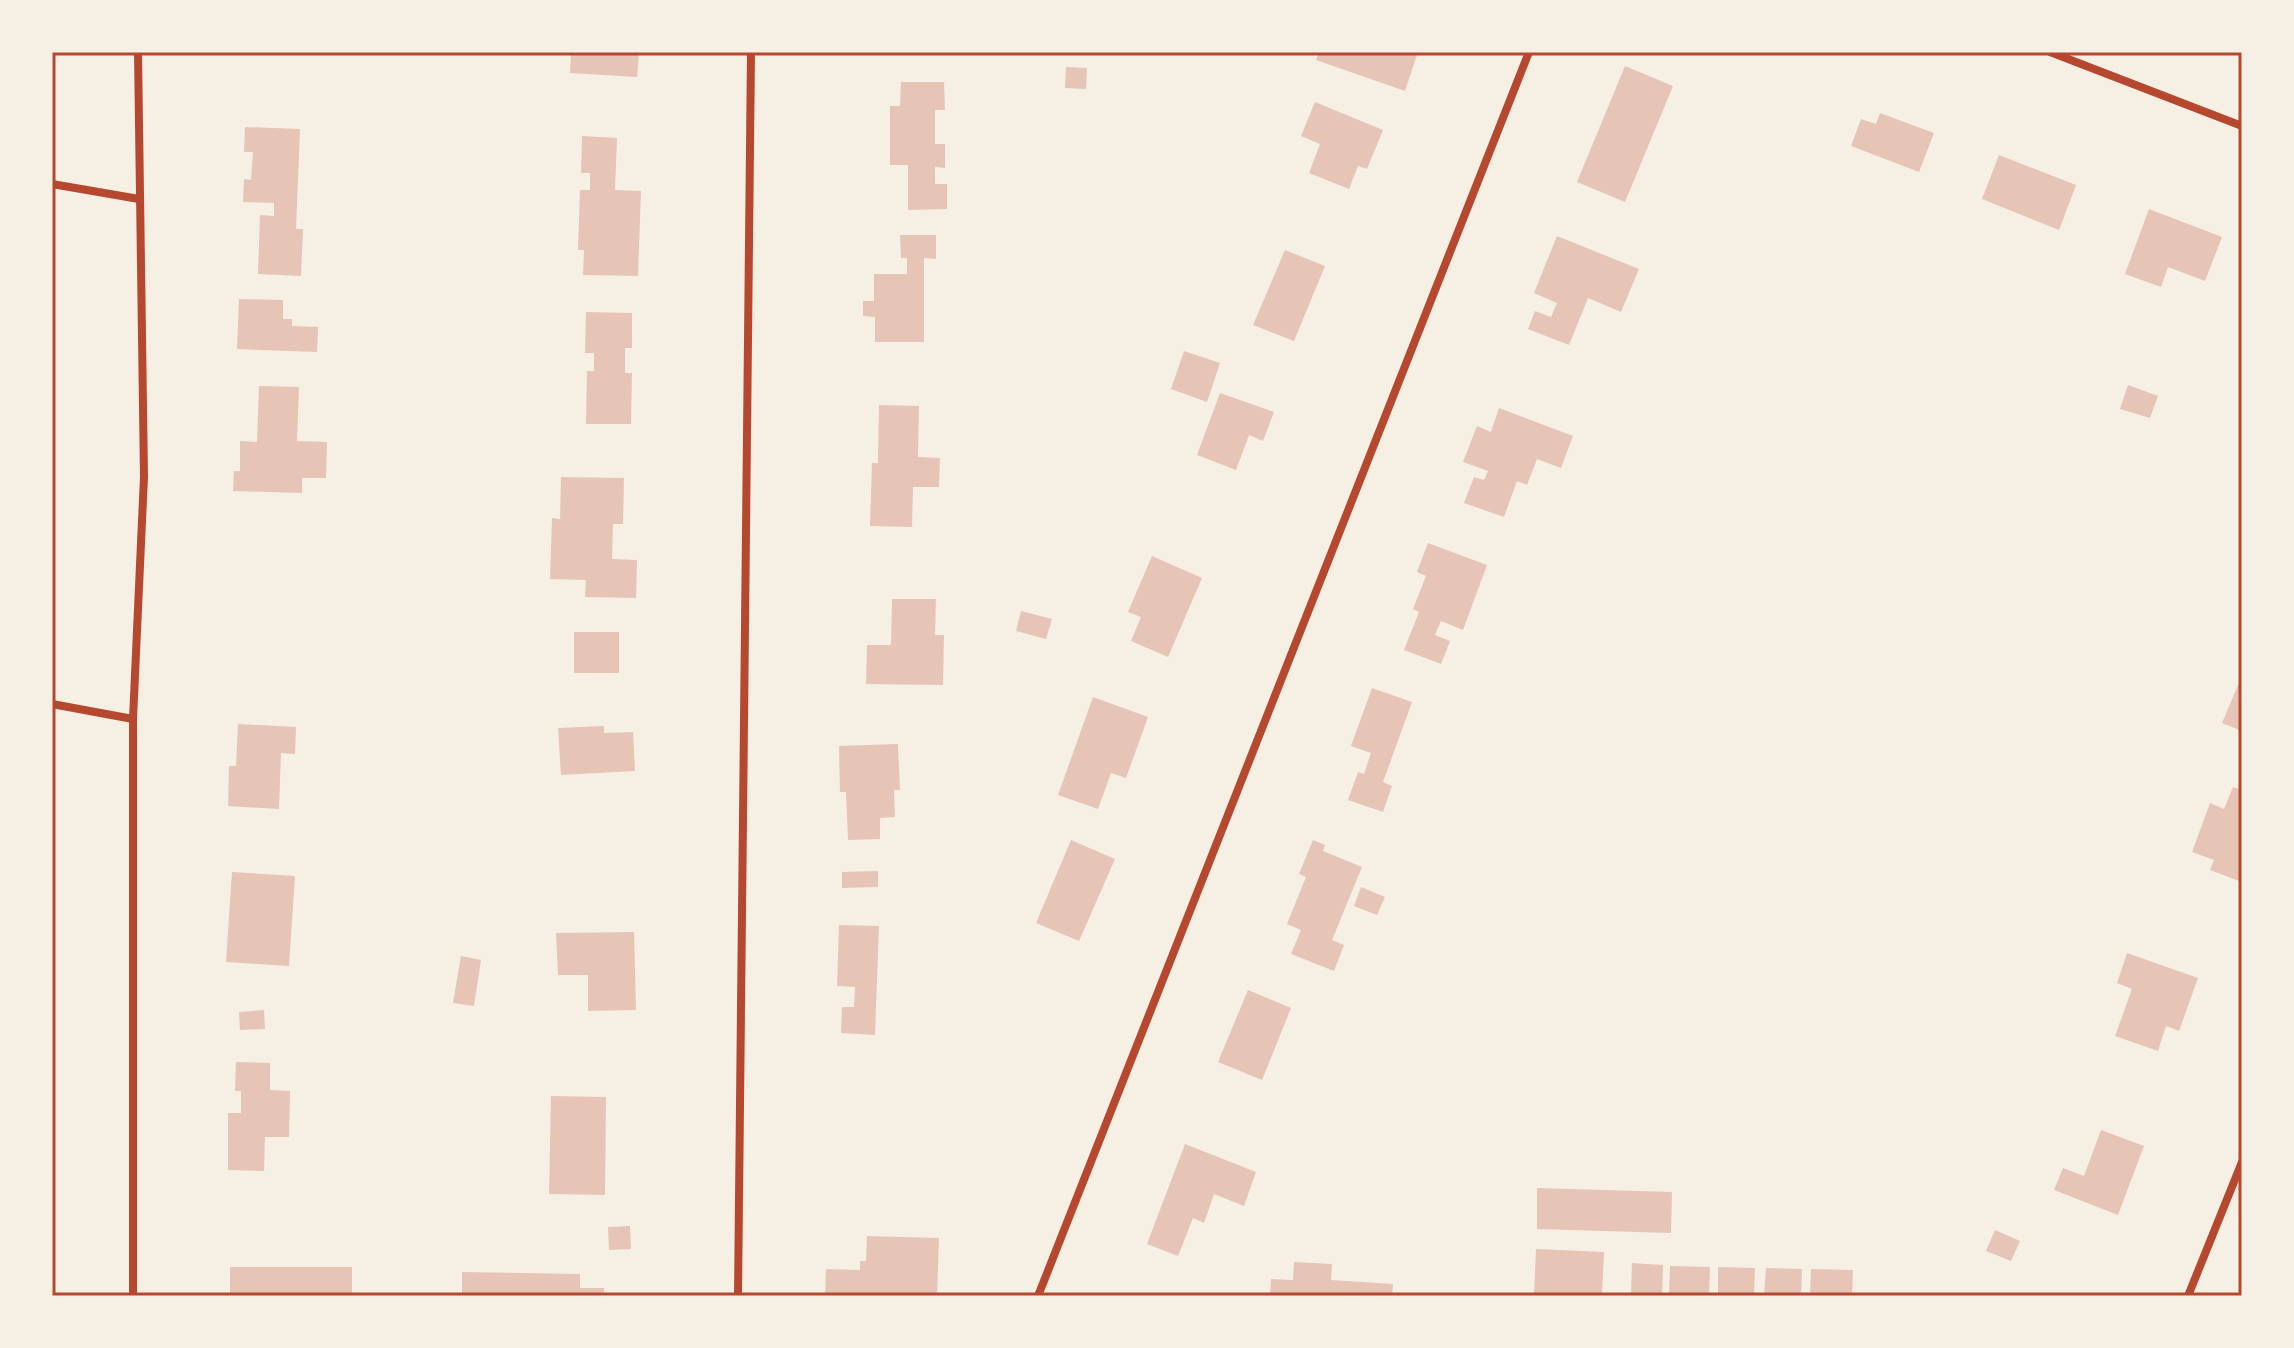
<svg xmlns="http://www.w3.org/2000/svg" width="2294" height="1348" viewBox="0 0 2294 1348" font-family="'DM Sans',sans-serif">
<rect width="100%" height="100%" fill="#f6efe4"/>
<g fill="#e6c5b7">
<path d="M571 52H639L637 77 570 73Z"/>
<path d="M1319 52H1418L1405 91 1316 60Z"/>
<path d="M1625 66 1673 86 1625 202 1577 182Z"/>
<path d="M1066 67 1087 68 1086 89 1065 88Z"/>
<path d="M901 82H944L945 110H935V144H945V168L935 167V184H947V209L908 210V165H890V106H900Z"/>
<path d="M1315 102 1383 130 1367 169 1358 166 1349 189 1309 173 1320 144 1301 136Z"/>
<path d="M1880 113 1934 133 1919 172 1851 146 1861 119 1876 124Z"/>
<path d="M245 127 300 129 296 229H303L301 276 258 274 260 215 274 216V203L243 202 244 179 251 180 253 152H244Z"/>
<path d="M582 136 617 138 615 190 641 191 638 276 583 275 584 250H578L580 190H590V173H581Z"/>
<path d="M1999 155 2076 185 2059 230 1982 199Z"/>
<path d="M2149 209 2222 237 2205 281 2168 267 2161 287 2125 274Z"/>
<path d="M900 235H936V259L924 258V342H875V317L863 316V301H874V274H907V258H901Z"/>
<path d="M1557 236 1639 269 1621 312 1588 298 1569 345 1528 329 1535 311 1551 317 1557 303 1534 293Z"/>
<path d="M1285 250 1325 266 1294 341 1253 325Z"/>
<path d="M239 299 283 300V319H292V326L318 327 317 352 237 349Z"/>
<path d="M586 312 632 313V348H625V373H632L631 424H586L587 371H594V353H585Z"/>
<path d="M1184 351 1220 363 1207 402 1171 389Z"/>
<path d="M2128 385 2158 396 2150 418 2120 409Z"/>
<path d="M259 386 299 387 297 441 327 442 326 478H302V493L233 491 234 471H240V441L257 442Z"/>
<path d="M1220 393 1274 412 1263 441 1249 435 1236 470 1197 455Z"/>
<path d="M879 405 919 406 918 457 940 458 939 487H913L912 527 870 526 872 463H878Z"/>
<path d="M1499 408 1573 436 1561 468 1537 459 1527 485 1517 481 1504 517 1464 503 1474 477 1484 480 1488 471 1463 462 1477 426 1491 432Z"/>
<path d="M561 477 624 478 623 524H613L612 559 637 560 636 598 585 597 586 580 550 579 552 518 560 519Z"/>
<path d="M1428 543 1487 565 1463 630 1441 621 1435 635 1450 641 1441 664 1404 650 1419 612 1413 609 1426 576 1417 572Z"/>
<path d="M1152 556 1202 578 1168 657 1131 641 1141 617 1128 612Z"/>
<path d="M892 599H936L935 635H944L943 685 866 684 867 645H891Z"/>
<path d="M1021 611 1052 619 1046 639 1016 631Z"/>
<rect x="574" y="632" width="45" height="41"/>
<path d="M2239 683 2242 685V731L2222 723Z"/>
<path d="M1372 688 1412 702 1383 782 1392 786 1383 812 1348 800 1358 772 1364 774 1371 753 1351 746Z"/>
<path d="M1093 697 1148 717 1126 778 1111 773 1098 809 1058 795Z"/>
<path d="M238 724 296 727 295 754 281 753 279 809 228 806 229 766H236Z"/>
<path d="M604 726V733L633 732 635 771 561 775 558 728Z"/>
<path d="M898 744 900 790H894L895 817 880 818V839L848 840 846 792H840L839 746Z"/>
<path d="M2233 787 2242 790 2239 881 2210 870 2214 860 2192 852 2210 803 2224 809Z"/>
<path d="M1071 840 1115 859 1079 941 1036 923Z"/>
<path d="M1313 840 1325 845 1323 851 1362 867 1332 940 1344 945 1334 971 1291 954 1301 930 1287 924 1306 877 1299 874Z"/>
<path d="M878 871V887L842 888V872Z"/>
<path d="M232 872 295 876 289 966 226 962Z"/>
<path d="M1361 887 1385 897 1377 915 1354 906Z"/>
<path d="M839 925 879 926 875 1035 841 1033 842 1007H854L855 987 837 986Z"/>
<path d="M634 932 636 1010 588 1011V975H558L556 933Z"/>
<path d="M2127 953 2198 978 2179 1031 2166 1026 2158 1051 2115 1036 2132 989 2117 983Z"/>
<path d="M461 956 481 960 474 1006 453 1003Z"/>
<path d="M1248 990 1291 1008 1262 1080 1218 1062Z"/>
<path d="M264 1010 265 1029 240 1030 239 1012Z"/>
<path d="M236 1062 270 1063V1090L290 1091 289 1137H265L264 1171 228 1170V1113H241V1091H235Z"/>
<path d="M551 1096 606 1097 605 1195 549 1194Z"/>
<path d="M2101 1130 2144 1146 2118 1215 2054 1190 2063 1168 2084 1176Z"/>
<path d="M1185 1144 1256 1172 1244 1206 1214 1194 1204 1223 1193 1218 1178 1256 1147 1244Z"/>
<path d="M1537 1188 1672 1192 1671 1233 1537 1229Z"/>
<path d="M630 1226 631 1249 609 1250 608 1227Z"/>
<path d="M1995 1230 2020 1241 2011 1261 1986 1251Z"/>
<path d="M867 1236 939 1238 937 1296H825L826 1269 860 1270V1261H866Z"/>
<path d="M1536 1249 1604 1252 1602 1296H1534Z"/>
<path d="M1294 1262 1332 1264 1331 1280 1393 1284 1392 1296H1270L1271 1279 1293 1280Z"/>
<path d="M1632 1263 1663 1265 1662 1296H1631Z"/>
<path d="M1670 1266 1710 1267 1709 1296H1669Z"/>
<rect x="230" y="1267" width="122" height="29"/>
<path d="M1718 1267 1755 1268 1754 1296H1718Z"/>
<path d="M1766 1268 1802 1269 1801 1296H1764Z"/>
<path d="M1811 1269 1853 1270 1852 1296H1810Z"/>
<path d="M462 1272 580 1274V1288H604V1296H462Z"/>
</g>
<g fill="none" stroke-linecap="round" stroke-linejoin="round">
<g stroke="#b5482f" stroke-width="8">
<path d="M2050 52 2242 126"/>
<path d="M52 184 139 199"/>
<path d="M52 704 133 719"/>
<path d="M133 1296V719L144 477 138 52"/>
<path d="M738 1296 751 52"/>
<path d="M1038 1296 1529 52"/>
<path d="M2188 1296 2242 1162"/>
</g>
</g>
<rect width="2294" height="1348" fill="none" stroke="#f6efe4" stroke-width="108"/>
<rect x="54" y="54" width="2186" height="1240" fill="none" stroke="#b5482f" stroke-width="3"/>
</svg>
